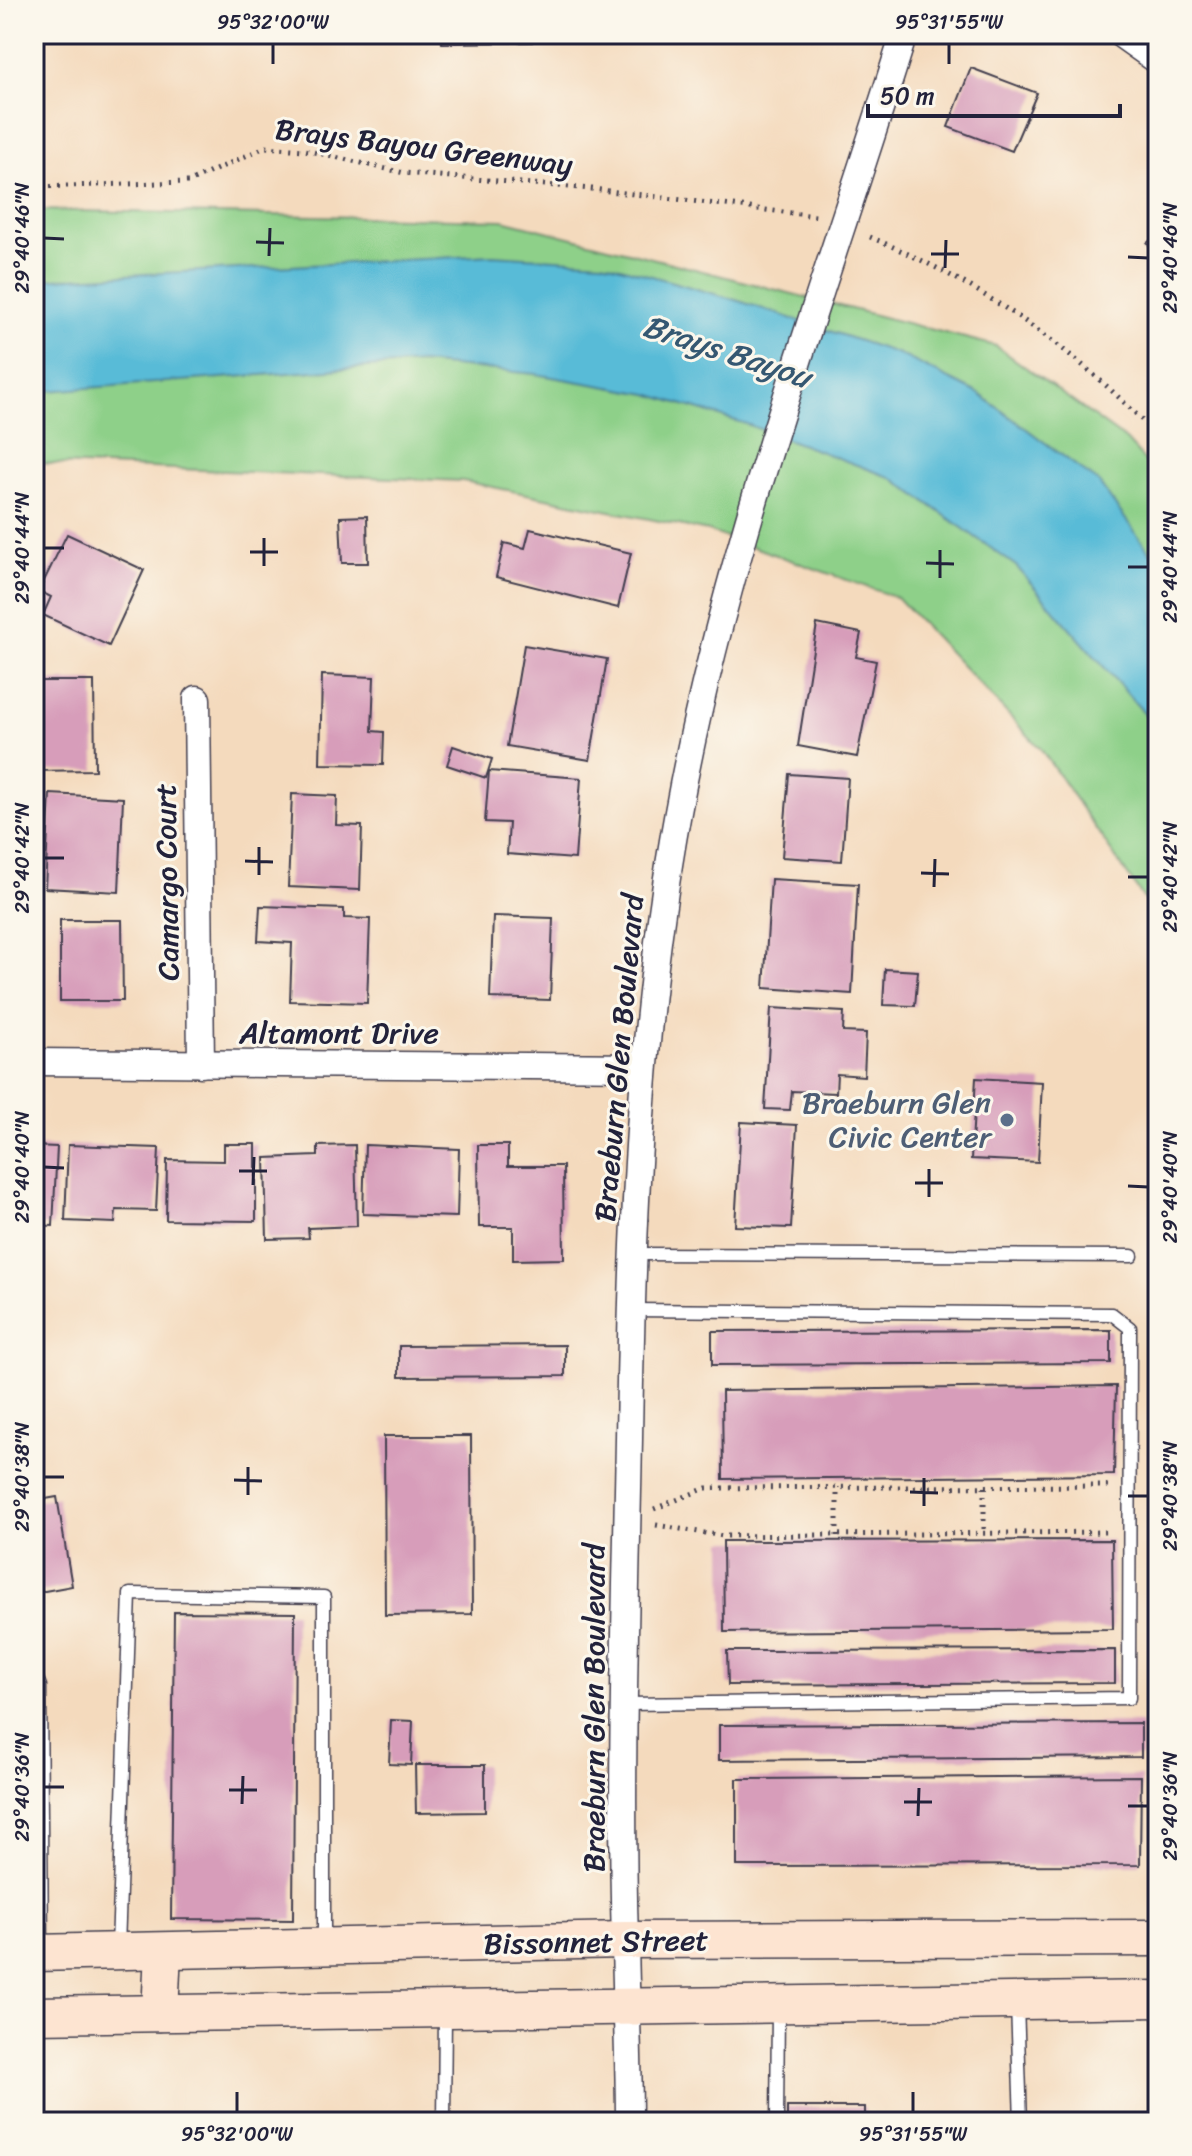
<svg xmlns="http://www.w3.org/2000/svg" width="1192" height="2156" viewBox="0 0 1192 2156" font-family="Sriracha,sans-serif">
<rect width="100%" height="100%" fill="#fbf7ec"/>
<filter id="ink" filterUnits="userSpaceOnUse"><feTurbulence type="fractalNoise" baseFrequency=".0125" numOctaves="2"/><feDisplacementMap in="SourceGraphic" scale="16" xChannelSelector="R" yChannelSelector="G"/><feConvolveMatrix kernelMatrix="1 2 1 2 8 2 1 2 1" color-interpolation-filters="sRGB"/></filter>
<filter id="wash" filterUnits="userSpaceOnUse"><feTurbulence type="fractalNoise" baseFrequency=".006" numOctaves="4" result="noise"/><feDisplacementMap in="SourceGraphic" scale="32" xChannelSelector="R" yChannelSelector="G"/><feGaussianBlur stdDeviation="1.8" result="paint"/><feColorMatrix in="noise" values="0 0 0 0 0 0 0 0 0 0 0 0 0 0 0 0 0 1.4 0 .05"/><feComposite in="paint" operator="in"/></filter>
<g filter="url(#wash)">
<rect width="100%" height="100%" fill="#f4dabd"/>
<path fill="#8ed089" stroke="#587962" stroke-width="2" d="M34 210 503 220 996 346 1126 440 1158 475V919L1040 748 898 598 708 531 463 481 34 463Z"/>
<path fill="#58bbd7" stroke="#3d6e89" stroke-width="2" d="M493 255 603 262 739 301 899 354 978 393 1098 482 1158 563V729L1016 566 892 478 746 424 648 394 535 374 421 363 34 392V280Z"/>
<g id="blocks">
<g fill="#d79dba">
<path d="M441 34H532V42L442 43Z"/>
<path d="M971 68 1037 93 1012 151 948 127Z"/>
<path d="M1158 234V255L1147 243Z"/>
<path d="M367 516 368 563H342L340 517Z"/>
<path d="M530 529 631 553 618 608 496 577 504 543 525 548Z"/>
<path d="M67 534 144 570 109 646 43 615 51 597 39 591Z"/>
<path d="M817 624 861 633 856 657 876 661 857 757 798 746Z"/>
<path d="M524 645 607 659 590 760 507 746Z"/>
<path d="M322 675 374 677 372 731 384 732 383 765 320 764Z"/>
<path d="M38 681H94L95 770 34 771Z"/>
<path d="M453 746 492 759 486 778 447 765Z"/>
<path d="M489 771 581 778 575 859 507 854 509 823 485 822Z"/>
<path d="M789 774 848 778 842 861 782 857Z"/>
<path d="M50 794 123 798 119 892 45 888Z"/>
<path d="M292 794 337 796 336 825 362 826 360 890 288 887Z"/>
<path d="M771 879 858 884 852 994 764 988Z"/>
<path d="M260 906 344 909V918L370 919 367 1003 290 1001 292 943 258 941Z"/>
<path d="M493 916 553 918 550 1000 490 998Z"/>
<path d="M60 920H122L123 1001H60Z"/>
<path d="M885 969 918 971 915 1006 883 1005Z"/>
<path d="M771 1008 844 1012 843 1032 866 1033 864 1076 837 1074 836 1093 792 1091 790 1110 765 1109Z"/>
<path d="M976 1078 1042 1082 1038 1162 971 1159Z"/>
<path d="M741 1122 797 1125 791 1228 735 1226Z"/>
<path d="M224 1144H256V1221L166 1220 167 1160 224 1161Z"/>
<path d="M68 1145 159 1148 156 1211 116 1210 115 1223 65 1221Z"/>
<path d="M355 1145 357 1226 308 1228 309 1238 267 1239 265 1158 318 1156V1146Z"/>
<path d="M365 1145 459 1149 457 1217 363 1214Z"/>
<path d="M478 1145H508V1166H563L564 1259 513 1260V1227H479Z"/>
<path d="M34 1146 57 1147 53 1226 34 1225Z"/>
<path d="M1111 1330V1363L712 1365V1331Z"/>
<path d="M565 1345V1376L399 1377V1346Z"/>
<path d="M1116 1386 1114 1475 723 1479 722 1391Z"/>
<path d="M384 1436H471L472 1614 385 1615Z"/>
<path d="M57 1497 72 1586 34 1593V1501Z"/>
<path d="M1112 1540 1113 1629 724 1632 723 1541Z"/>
<path d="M174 1612 295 1613 293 1920 171 1919Z"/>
<path d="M1115 1650V1683L728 1685 727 1651Z"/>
<path d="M391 1720 413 1721 411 1765 389 1764Z"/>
<path d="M1141 1723V1757L719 1760V1725Z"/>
<path d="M415 1765H485V1812L416 1813Z"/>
<path d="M1141 1776 1140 1865 737 1866V1779Z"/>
<rect x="787" y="2107" width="78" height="15"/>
<rect x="903" y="2118" width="65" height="4"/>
</g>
</g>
</g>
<g filter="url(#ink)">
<use href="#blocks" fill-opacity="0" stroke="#423e4e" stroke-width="2"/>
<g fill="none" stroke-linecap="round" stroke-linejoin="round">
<defs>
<g id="lane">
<path d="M633 1254 1132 1256"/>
<path d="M34 1671 40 1686 42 1951"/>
<path d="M625 1704 1129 1698 1130 1328 1112 1314 631 1310"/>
<path d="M118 1948 130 1594 324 1597V1942"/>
<path d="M1017 2004 1021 2122"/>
<path d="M444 2122 445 2014"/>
<path d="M777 2122 778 2009"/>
</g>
<g id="street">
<path d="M1120 34 1158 61"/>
<path d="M197 699 201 1064"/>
<path d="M34 1062 643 1067"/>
<path d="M629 2122C629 2061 626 2001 625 1941 620 1774 626 1606 629 1439 632 1229 640 1020 678 812 726 546 824 292 904 34"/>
</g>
<g id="secondary">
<path d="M34 1953 625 1940 1158 1938"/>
<path d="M160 2013 163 1951"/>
<path d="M34 2015 1158 1999"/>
</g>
</defs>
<use href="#lane" stroke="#423e4e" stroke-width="15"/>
<use href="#street" stroke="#423e4e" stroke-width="29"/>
<use href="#secondary" stroke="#423e4e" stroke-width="39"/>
<g stroke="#423e4e" stroke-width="5" stroke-dasharray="2 6" stroke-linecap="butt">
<path d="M34 187 189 182 265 147 305 150 404 173 592 189 816 216"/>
<path d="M870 237C979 282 1078 350 1158 437"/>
<path d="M984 1487V1534"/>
<path d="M654 1509 706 1488 1108 1486"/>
<path d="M656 1525 723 1536 1109 1532"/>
<path d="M837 1536V1487"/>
</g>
<use href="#lane" stroke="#fff" stroke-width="12"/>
<use href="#street" stroke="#fff" stroke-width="26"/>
<use href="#secondary" stroke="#fde4d1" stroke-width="36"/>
</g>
</g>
<path fill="none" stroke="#22223b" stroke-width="3" d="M273 64V44M949 64V44M44 238 64 239M256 242 284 243M931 254H959M269 256 270 228M1128 257 1148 258M945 268 946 240M44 548H64M250 552H278M926 563 954 564M264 566V538M1128 567H1148M940 578V550M44 858H64M245 861 273 862M921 873 949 874M259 875V847M1128 877H1148M934 887 935 859M44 1167 64 1168M239 1171H267M915 1183H943M253 1185 254 1157M1128 1186 1148 1187M929 1197V1169M44 1477H64M234 1480 262 1481M910 1492 938 1493M248 1495V1467M1128 1496H1148M924 1506V1478M44 1787H64M229 1790H257M904 1802H932M242 1804 243 1776M1128 1806H1148M918 1816 919 1788M237 2112V2092M913 2112V2092"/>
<circle fill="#5c6f8a" stroke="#fbf7ec" stroke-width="3" cx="1007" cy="1120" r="8"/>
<g text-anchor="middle" stroke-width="6" stroke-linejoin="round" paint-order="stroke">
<g font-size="30" fill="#22223b" stroke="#fbf7ec">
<text transform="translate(424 147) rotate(7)" y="10">Brays Bayou Greenway</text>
<text transform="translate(167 882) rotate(-91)" y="10">Camargo Court</text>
<text x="339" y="1043">Altamont Drive</text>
<text transform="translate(619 1058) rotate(-85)" y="10">Braeburn Glen Boulevard</text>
<text transform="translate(594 1708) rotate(-90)" y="10">Braeburn Glen Boulevard</text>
<text transform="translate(596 1942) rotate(-1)" y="10">Bissonnet Street</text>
</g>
<g font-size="30" fill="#4e5e75" stroke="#fbf7ec" text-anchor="end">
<text x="991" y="1113">Braeburn Glen<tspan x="991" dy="34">Civic Center</tspan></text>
</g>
<g font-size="32" font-style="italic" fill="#355872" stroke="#fbf7ec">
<text transform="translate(727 351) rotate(18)" y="11">Brays Bayou</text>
</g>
</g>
<rect width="1192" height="2156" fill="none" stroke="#fbf7ec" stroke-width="88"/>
<path d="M868 104v12h252v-12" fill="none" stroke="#22223b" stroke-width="4"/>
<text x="880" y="104" font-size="24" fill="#22223b" stroke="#fbf7ec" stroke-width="6" paint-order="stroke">50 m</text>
<rect x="44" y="44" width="1104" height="2068" fill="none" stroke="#22223b" stroke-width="3"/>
<g font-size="20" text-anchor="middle" fill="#22223b">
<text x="273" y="29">95°32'00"W</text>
<text x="949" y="29">95°31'55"W</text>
<text transform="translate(22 238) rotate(-90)" y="7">29°40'46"N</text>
<text transform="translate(1170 258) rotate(-90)" y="7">29°40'46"N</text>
<text transform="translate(22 548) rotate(-90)" y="7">29°40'44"N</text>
<text transform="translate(1170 567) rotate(-90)" y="7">29°40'44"N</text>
<text transform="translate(22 858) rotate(-90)" y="7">29°40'42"N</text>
<text transform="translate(1170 877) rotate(-90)" y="7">29°40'42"N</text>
<text transform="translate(22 1167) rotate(-90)" y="7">29°40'40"N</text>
<text transform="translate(1170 1187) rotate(-90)" y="7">29°40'40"N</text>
<text transform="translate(22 1477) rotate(-90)" y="7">29°40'38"N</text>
<text transform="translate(1170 1496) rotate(-90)" y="7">29°40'38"N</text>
<text transform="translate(22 1787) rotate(-90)" y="7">29°40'36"N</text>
<text transform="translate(1170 1806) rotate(-90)" y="7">29°40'36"N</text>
<text x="237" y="2141">95°32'00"W</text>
<text x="913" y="2141">95°31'55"W</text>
</g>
</svg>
